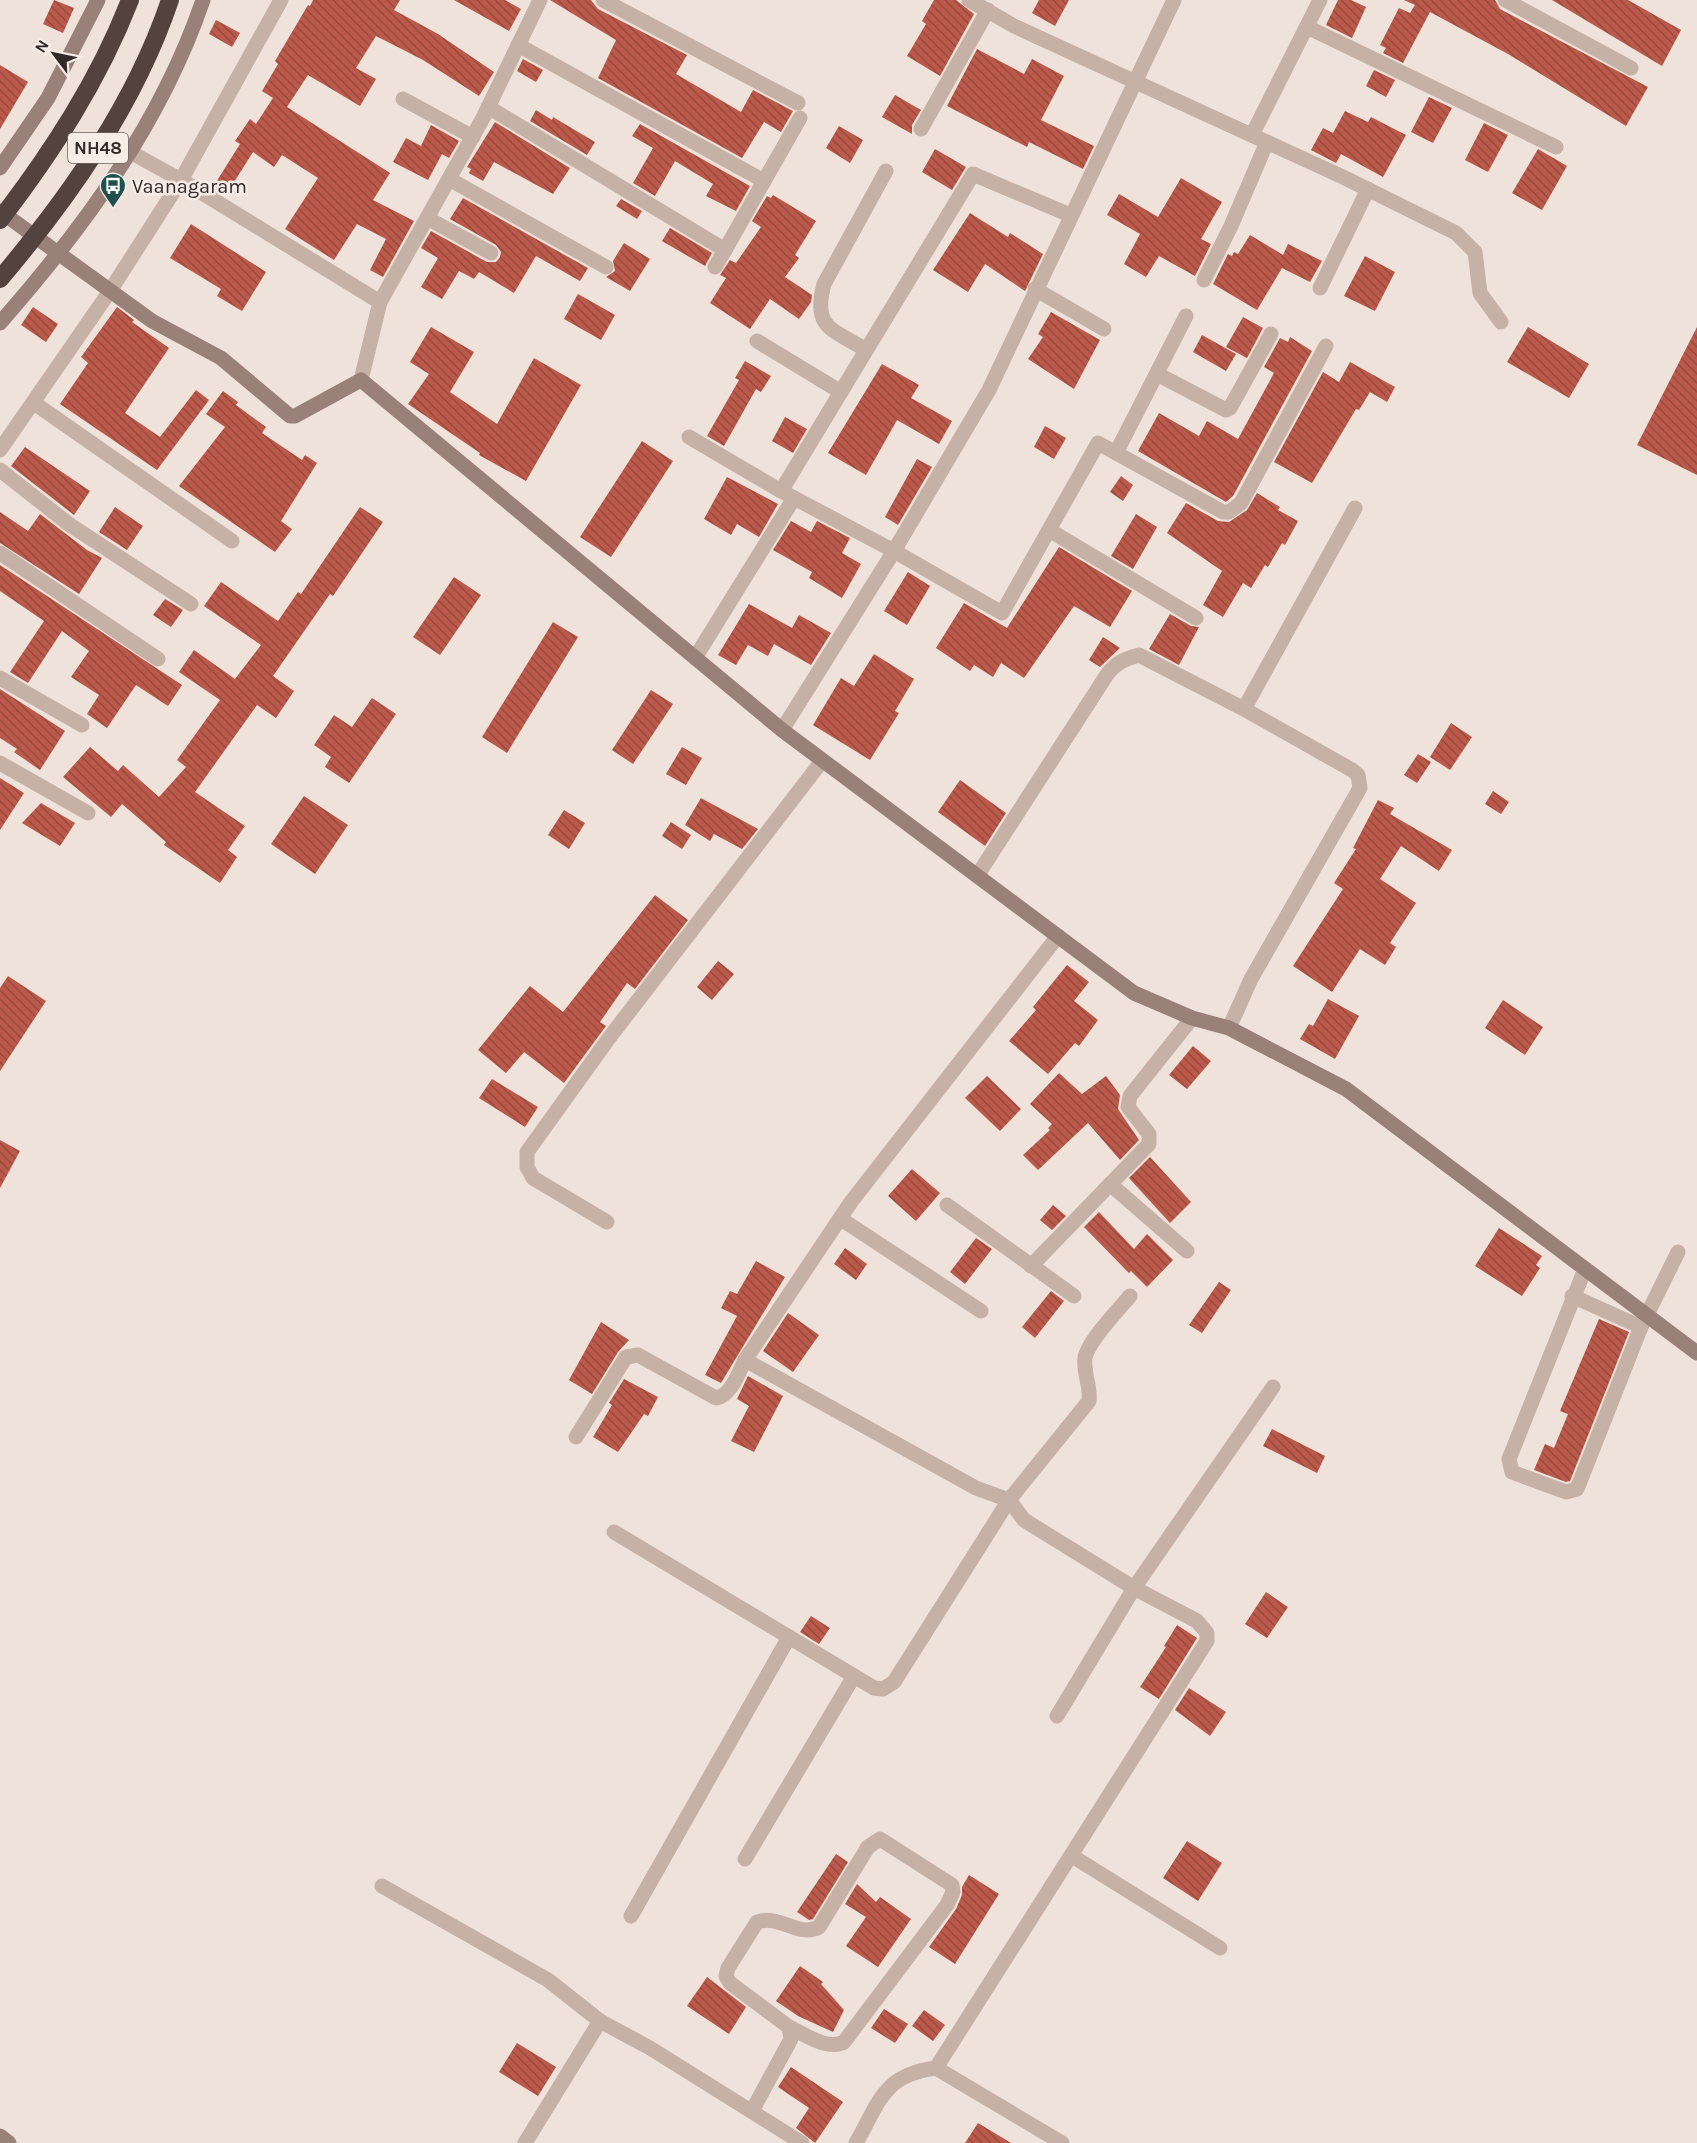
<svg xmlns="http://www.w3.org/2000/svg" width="1697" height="2143" viewBox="0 0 1697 2143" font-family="Karla,sans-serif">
<defs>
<pattern id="building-back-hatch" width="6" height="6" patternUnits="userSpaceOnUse" patternTransform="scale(1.5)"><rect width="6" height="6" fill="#bb594b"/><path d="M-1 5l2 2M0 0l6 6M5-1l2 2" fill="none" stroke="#994a3e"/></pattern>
</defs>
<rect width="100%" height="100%" fill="#efe2da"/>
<g fill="url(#building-back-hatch)">
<path d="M54 0 74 8 63 33 43 24Z"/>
<path d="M313 0H400L394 10 438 34 494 72 479 96 423 60 376 36 356 68 376 79 360 106 308 75 287 107 390 173 373 200 414 221 383 277 370 270 386 239 357 224 334 260 285 229 318 178 282 155 274 167 253 152 226 195 213 187 240 144 235 141 250 119 256 124 273 98 262 91 278 64 275 61 308 5 310 6Z"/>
<path d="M454 0H505L521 9 509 31Z"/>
<path d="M550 0H591L598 9 687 55 676 74 741 112 753 90 793 111 781 132 764 122 742 158 598 78 616 40Z"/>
<path d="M934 0H956L974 14 940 76 907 56 926 24 922 21Z"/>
<path d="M1039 0H1069L1055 26 1032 13Z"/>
<path d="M1338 0H1351L1366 7 1352 38 1326 25Z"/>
<path d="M1404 0H1495L1500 9 1648 87 1626 126 1508 54 1430 12 1403 63 1383 53 1386 48 1380 45 1399 8 1410 13 1415 5Z"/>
<path d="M1552 0H1628L1681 30 1662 66Z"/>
<path d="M216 20 240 33 232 47 209 34Z"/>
<path d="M977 49 1024 74 1032 59 1064 76 1041 120 1094 146 1083 169 1029 142 1027 147 947 106Z"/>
<path d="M523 59 543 70 536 82 517 71Z"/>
<path d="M0 65 28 82 0 129Z"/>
<path d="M1374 70 1395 80 1386 97 1366 86Z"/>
<path d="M895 95 921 110 912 125V134L882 117Z"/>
<path d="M1429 97 1452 108 1433 143 1411 132Z"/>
<path d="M536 110 552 120 553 117 595 142 587 155 530 121Z"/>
<path d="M1345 111 1368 122 1371 117 1406 135 1383 177 1341 154 1336 163 1311 150 1323 128 1333 133Z"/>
<path d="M495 122 570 168 553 194 494 162 483 181 469 173 471 169 467 167Z"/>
<path d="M1484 123 1508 135 1488 172 1465 160Z"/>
<path d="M640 124 750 186 736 211 706 196 713 184 675 161 655 196 633 183 653 148 632 136Z"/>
<path d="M431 125 459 141 449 158 442 154 428 180 393 162 406 138 421 146Z"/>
<path d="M839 126 863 140 850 163 826 148Z"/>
<path d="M935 149 966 167 952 190 922 172Z"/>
<path d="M1538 149 1567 166 1542 210 1512 193Z"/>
<path d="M1181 178 1222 202 1201 239 1211 244 1195 276 1159 256 1146 277 1124 264 1140 234 1107 215 1119 194 1158 217Z"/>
<path d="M773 195 816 221 795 255 799 258 785 277 812 295 811 302 799 319 770 299 750 329 710 303 726 278 720 275 730 260 736 263 761 227 752 221 767 196 771 198Z"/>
<path d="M463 198 588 268 580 281 536 256 514 293 479 272 474 279 459 271 442 299 421 287 438 258 421 248 431 231 487 262H496L500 257 501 252 496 245 450 219Z"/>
<path d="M621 199 642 211 637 219 616 206Z"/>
<path d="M970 213 1008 237 1010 233 1043 254 1025 291 985 264 968 292 933 270Z"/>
<path d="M191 224 266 272 242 311 217 296 221 289 170 258Z"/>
<path d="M670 228 712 253 705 266 662 241Z"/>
<path d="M1250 235 1283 255 1288 244 1322 261 1310 282 1282 268 1257 310 1213 284 1228 254 1232 256 1234 252 1238 254Z"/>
<path d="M624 243 650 259 630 291 606 277 615 271 613 261Z"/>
<path d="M1365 256 1395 272 1375 311 1344 296Z"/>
<path d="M578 294 615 315 601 340 564 319Z"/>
<path d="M33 307 58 324 46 342 21 325Z"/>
<path d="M117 307 134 320 132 322 169 348 125 413 160 437 196 390 209 400 157 470 60 404 88 363 81 357Z"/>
<path d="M1051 312 1100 340 1074 389 1028 359 1043 337 1038 334Z"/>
<path d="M1243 317 1263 328 1247 358 1226 347Z"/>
<path d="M431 327 474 352 450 392 497 424 534 358 581 385 526 481 479 455 480 453 408 404 429 374 410 362Z"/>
<path d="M1528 327 1589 364 1569 398 1507 362Z"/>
<path d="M1697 327V475L1637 445Z"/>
<path d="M1202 335 1236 354 1226 371 1193 352Z"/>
<path d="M1290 337 1312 351 1233 496 1226 502 1138 451 1159 413 1199 436 1207 421 1238 439 1274 373 1264 367 1280 338 1288 342Z"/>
<path d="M745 361 771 376 761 392 756 389 724 446 707 436 739 380 735 378Z"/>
<path d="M1350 362 1395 387 1387 402 1370 392 1359 410 1356 409 1312 483 1274 462 1323 372 1339 382Z"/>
<path d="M882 364 919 385 911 398 952 421 939 444 897 420 866 475 828 453Z"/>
<path d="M223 391 238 402 236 405 266 427 262 433 302 460 305 455 317 463 281 521 292 529 275 552 179 486 225 427 206 414Z"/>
<path d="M785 417 807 429 793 453 772 441Z"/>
<path d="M1045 426 1066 438 1054 459 1034 447Z"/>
<path d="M642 441 673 461 611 557 580 537Z"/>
<path d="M25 447 90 491 74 515 11 466Z"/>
<path d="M917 459 932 467 898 525 885 517Z"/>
<path d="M1121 476 1133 485 1123 501 1110 492Z"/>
<path d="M727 477 778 504 759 537 737 524 731 535 704 519Z"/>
<path d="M1257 493 1280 507 1278 510 1298 521 1285 545 1282 543 1268 567 1265 565 1251 588 1243 583 1223 617 1203 605 1222 571 1167 533 1186 503 1218 521 1229 522 1247 510Z"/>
<path d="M115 507 143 526 127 550 99 532Z"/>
<path d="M360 507 383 522 333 596 330 594 273 676 294 691 276 718 257 705 195 792 245 826 228 850 237 857 220 883 164 845 166 842 122 804 111 817 63 777 90 747 118 771 123 765 159 797 186 767 177 760 220 700 179 672 194 650 235 679 261 645 204 606 221 582 278 621 298 592 301 594Z"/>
<path d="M0 512 28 531 40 514 87 550 102 558 79 594 0 543Z"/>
<path d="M1136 514 1157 527 1133 569 1111 556Z"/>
<path d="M791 521 811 532 817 521 850 538 842 553 861 564 842 598 809 578 812 572 773 550Z"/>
<path d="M1059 547 1132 591 1110 627 1074 606 1024 678 1001 663 993 677 974 665 970 671 936 648 964 603 1007 628Z"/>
<path d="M0 565 182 685 168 706 136 685 107 728 87 714 99 695 71 677 89 651 62 631 28 683 10 672 44 621 0 591Z"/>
<path d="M908 572 930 586 907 625 884 611Z"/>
<path d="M454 577 481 595 440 655 413 637Z"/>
<path d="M165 599 183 610 171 627 153 615Z"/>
<path d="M749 604 792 628 799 615 831 633 811 665 774 644 768 656 748 645 736 665 718 655Z"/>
<path d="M1170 614 1191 626 1199 627 1179 665 1149 649Z"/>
<path d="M553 622 578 637 507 753 482 737Z"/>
<path d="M1103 637 1120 648 1100 667 1089 660Z"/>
<path d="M874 654 914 679 895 711 899 713 870 760 813 725 841 678 854 686Z"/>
<path d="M0 689 65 731 40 770 14 752 17 749 0 738Z"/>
<path d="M651 690 673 704 633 764 612 750Z"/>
<path d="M372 698 396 714 349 783 325 767 331 757 314 745 334 715 352 727Z"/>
<path d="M1451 723 1472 737 1450 770 1430 757Z"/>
<path d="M682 747 702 758 686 785 666 774Z"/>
<path d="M1418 754 1431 762 1417 783 1404 775Z"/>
<path d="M0 778 24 793 0 830Z"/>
<path d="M960 780 1006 813 985 846 938 812Z"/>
<path d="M1493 791 1509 802 1501 814 1485 804Z"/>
<path d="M304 796 348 825 315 874 271 844Z"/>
<path d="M701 798 758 829 742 849 714 834 710 841 685 825Z"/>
<path d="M1378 800 1394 808 1390 814 1452 850 1439 871 1401 846 1380 879 1416 903 1390 943 1396 947 1385 965 1360 949 1332 992 1293 966 1343 889 1334 883 1356 849 1353 848Z"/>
<path d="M41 803 75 823 60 846 22 823Z"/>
<path d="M564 810 585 823 569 849 548 835Z"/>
<path d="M671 822 691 835 682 849 662 836Z"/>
<path d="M655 895 688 920 635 989 627 983 600 1022 606 1026 564 1083 524 1052 506 1073 478 1050 530 986 563 1012Z"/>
<path d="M718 961 734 974 712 1000 697 987Z"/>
<path d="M1067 965 1089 982 1074 1001 1098 1020 1079 1046 1075 1043 1048 1074 1009 1041 1036 1010 1033 1007Z"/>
<path d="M8 976 46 1001 0 1071V988Z"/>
<path d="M1328 999 1359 1016 1335 1059 1300 1039 1309 1024 1313 1026Z"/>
<path d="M1503 1000 1543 1027 1525 1055 1485 1028Z"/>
<path d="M1193 1046 1211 1061 1187 1089 1169 1075Z"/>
<path d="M1059 1073 1082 1094 1106 1076 1120 1095 1118 1109 1139 1140 1120 1160 1088 1123 1038 1170 1023 1155 1050 1130 1048 1128 1052 1124 1030 1104Z"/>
<path d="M987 1076 1021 1109 1000 1131 965 1098Z"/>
<path d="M492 1079 538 1107 525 1127 479 1098Z"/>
<path d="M0 1140 20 1151 0 1188Z"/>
<path d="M1150 1157 1191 1202 1170 1223 1129 1178Z"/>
<path d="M912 1169 940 1193 916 1221 888 1196Z"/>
<path d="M1053 1205 1066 1216 1052 1230 1040 1220Z"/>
<path d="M1099 1212 1134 1249 1147 1234 1173 1260 1147 1287 1131 1271 1129 1273 1084 1227Z"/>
<path d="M1499 1228 1542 1256 1536 1265 1540 1268 1522 1296 1475 1266Z"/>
<path d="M976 1238 992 1249 965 1284 950 1272Z"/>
<path d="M845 1248 867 1264 856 1280 834 1264Z"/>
<path d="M756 1261 785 1277 721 1383 705 1375 737 1316 721 1308 730 1291 737 1294Z"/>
<path d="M1219 1282 1231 1290 1202 1333 1189 1325Z"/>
<path d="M1051 1291 1064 1301 1035 1338 1022 1327Z"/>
<path d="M788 1313 819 1335 793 1372 763 1351Z"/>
<path d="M1599 1319 1629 1332 1570 1481 1566 1482 1534 1470 1545 1444 1554 1448 1568 1414 1560 1411Z"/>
<path d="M601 1322 629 1340 618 1352 592 1394 569 1380Z"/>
<path d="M748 1376 783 1396 754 1452 731 1441 749 1406 737 1399Z"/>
<path d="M624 1379 658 1397 648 1416 644 1414 618 1452 593 1437 612 1405 609 1403Z"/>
<path d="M1272 1429 1325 1456 1317 1473 1263 1446Z"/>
<path d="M1266 1592 1288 1607 1267 1638 1245 1624Z"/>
<path d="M811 1616 830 1628 819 1644 800 1632Z"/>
<path d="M1177 1625 1197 1638 1159 1699 1140 1687 1166 1647 1164 1646Z"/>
<path d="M1189 1688 1226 1712 1210 1736 1175 1710Z"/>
<path d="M1187 1841 1222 1863 1198 1901 1163 1878Z"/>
<path d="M836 1854 848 1862 813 1919 809 1920 797 1912Z"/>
<path d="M969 1875 999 1894 955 1964 929 1947 956 1909 962 1895V1887Z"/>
<path d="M857 1884 876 1902 880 1897 911 1919 878 1967 846 1946 866 1917 845 1904Z"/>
<path d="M800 1966 823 1982 821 1984 844 2010 833 2032 798 2016 776 2001Z"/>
<path d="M707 1977 746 2007 729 2034 687 2006Z"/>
<path d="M884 2009 908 2024 895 2043 871 2028Z"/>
<path d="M924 2010 945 2025 933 2041 912 2026Z"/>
<path d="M517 2043 556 2067 538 2096 499 2072Z"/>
<path d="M791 2067 843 2102 815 2143 796 2128 809 2108 778 2087Z"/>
<path d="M978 2123 1011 2143H965Z"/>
</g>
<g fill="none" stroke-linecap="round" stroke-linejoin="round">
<g stroke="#c6b1a7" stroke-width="15">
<path d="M281 0 181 180 380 302"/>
<path d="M603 0 798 103"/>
<path d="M969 0 1014 26 1343 177 1456 233 1475 252 1480 293 1501 322"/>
<path d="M1505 0 1631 68"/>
<path d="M1307 27 1556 147"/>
<path d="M518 45 764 181 725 250"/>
<path d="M403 99 473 137"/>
<path d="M488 107 725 250 715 267"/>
<path d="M921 129 988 10"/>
<path d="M1252 135 1320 0"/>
<path d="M449 179 606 267"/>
<path d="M764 181 800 118"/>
<path d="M1070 215 973 174 781 491 894 551 1002 613 1098 443 1223 512H1229L1241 503 1326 346"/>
<path d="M427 218 491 253"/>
<path d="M1204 280 1231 226 1267 142"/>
<path d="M1320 288 1368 189"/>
<path d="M1035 289 1104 329"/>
<path d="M757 341 841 392"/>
<path d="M866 350C833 329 812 329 824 284L886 171"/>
<path d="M1157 374 1226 410 1230 408 1271 334"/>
<path d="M361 380 380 302 483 118 540 0"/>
<path d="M34 403 232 541"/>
<path d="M689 437 781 491"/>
<path d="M0 450 110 291 181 180 132 153"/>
<path d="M1116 453 1186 316"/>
<path d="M0 470 70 525 191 604"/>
<path d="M1049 530 1196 618"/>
<path d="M0 553 158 659"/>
<path d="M695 658 794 498"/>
<path d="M0 678 82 725"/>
<path d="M1244 709 1355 508"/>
<path d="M782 730 894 551 989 390 1174 0"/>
<path d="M0 763 88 813"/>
<path d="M977 876 1108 673C1117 662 1125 659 1139 655L1244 709 1352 770 1358 775 1360 788 1251 979 1229 1028"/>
<path d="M1058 936 851 1202 745 1360 976 1488 1009 1500 1024 1520 1134 1588 1197 1621 1207 1633V1641L936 2068 1062 2143"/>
<path d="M1110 1184 1187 1251"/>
<path d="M947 1205 1074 1296"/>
<path d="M841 1219 981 1311"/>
<path d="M607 1222 533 1178 527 1167V1152L606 1042 822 761"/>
<path d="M1031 1266 1149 1144V1134L1128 1107 1130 1096 1192 1018"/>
<path d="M1585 1269 1509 1459 1512 1472 1566 1492 1577 1489 1641 1327 1678 1252"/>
<path d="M1572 1296 1641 1327"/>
<path d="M576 1437 626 1357 638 1355 716 1398C731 1396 739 1372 745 1360"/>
<path d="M614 1532 874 1688 883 1689 894 1682 1009 1500 1089 1401C1091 1386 1083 1373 1085 1358 1088 1341 1118 1310 1130 1296"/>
<path d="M1057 1716 1134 1588 1273 1387"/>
<path d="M1072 1856 1220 1948"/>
<path d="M745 1859 854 1676"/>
<path d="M382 1886 548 1980 600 2021 650 2048 802 2143"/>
<path d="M631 1916 789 1637"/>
<path d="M752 2111 791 2039 789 2027 730 1983 726 1976 728 1968 757 1922C780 1914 798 1938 819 1927L868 1847 880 1839 952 1885 953 1892 947 1905 844 2042C827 2051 805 2034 789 2027"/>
<path d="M525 2143 600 2021"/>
<path d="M856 2143C880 2101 883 2075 936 2068"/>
</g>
<g stroke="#998179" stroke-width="15">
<path d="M0 168 48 98 98 0"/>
<path d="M0 211 152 321 221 358 290 416H295L361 380 782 730 1134 993 1192 1018 1229 1028 1346 1089 1697 1353"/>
<path d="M0 323C85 226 161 123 203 0"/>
<path d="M0 2136 9 2143"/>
</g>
<g stroke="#53433f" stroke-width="18">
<path d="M0 220C52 152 99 80 130 0"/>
<path d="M0 279C70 196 135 104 170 0"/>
</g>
</g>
<defs>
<symbol id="bus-pin" viewBox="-11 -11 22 30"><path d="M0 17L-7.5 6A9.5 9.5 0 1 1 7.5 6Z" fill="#20504e" stroke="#f7ede6"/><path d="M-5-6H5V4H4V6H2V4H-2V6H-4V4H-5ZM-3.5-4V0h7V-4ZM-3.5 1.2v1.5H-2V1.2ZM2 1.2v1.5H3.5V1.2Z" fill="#fff"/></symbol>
</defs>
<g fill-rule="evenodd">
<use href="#bus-pin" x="98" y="171" width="30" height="40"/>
</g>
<g text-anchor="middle" stroke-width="5" stroke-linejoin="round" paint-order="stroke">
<rect fill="#f7ede6" stroke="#6e6460" stroke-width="1.5" x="68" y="133" width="60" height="30" rx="4.5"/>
<g font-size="18" font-weight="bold" fill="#332927">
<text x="98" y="154">NH48</text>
</g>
<g font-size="20" fill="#332927" stroke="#f7ede6" text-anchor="start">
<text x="132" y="193">Vaanagaram</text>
</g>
</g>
<g transform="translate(54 54) rotate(302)" stroke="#f7ede6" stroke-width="4.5" paint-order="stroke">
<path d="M0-4.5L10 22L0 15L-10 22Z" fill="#332927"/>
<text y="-9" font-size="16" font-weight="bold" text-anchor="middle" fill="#332927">N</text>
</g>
</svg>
